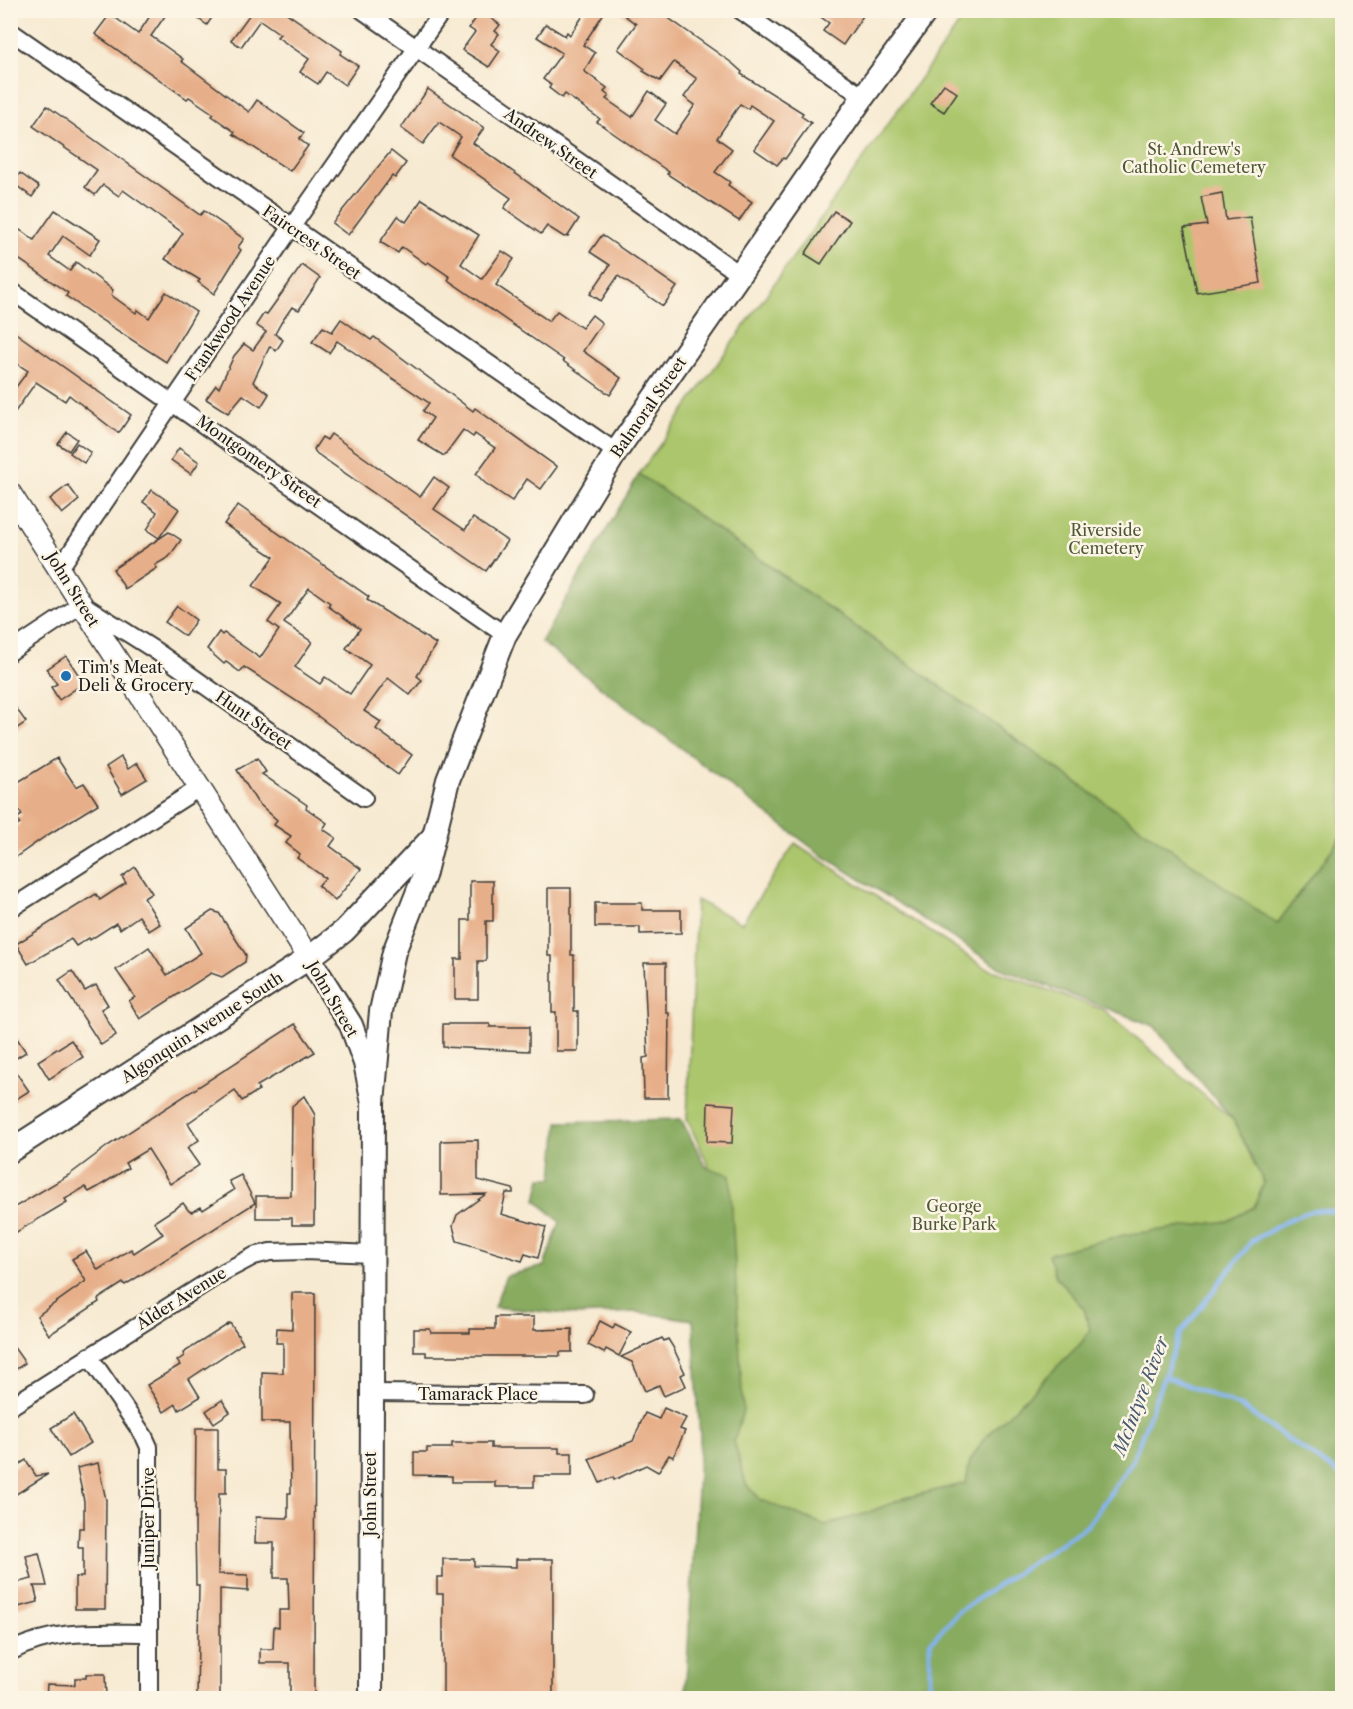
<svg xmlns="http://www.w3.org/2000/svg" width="1353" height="1709" viewBox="0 0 1353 1709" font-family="'Libre Caslon Text',serif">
<rect width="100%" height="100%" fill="#fcf5e5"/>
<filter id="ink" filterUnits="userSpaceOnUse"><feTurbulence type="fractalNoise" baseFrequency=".0167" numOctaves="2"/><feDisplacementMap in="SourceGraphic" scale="12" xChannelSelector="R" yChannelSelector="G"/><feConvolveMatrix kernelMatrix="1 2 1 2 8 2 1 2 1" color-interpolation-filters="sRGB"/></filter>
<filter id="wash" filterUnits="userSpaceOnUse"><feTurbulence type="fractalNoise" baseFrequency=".008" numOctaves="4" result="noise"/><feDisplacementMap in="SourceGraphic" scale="24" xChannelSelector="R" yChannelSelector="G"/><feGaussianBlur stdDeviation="1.35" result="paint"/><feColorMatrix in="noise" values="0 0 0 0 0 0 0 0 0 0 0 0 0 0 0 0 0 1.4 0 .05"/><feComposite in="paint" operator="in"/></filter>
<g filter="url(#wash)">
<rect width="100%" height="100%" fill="#f7ead2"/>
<g fill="#abc66c" stroke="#647144" stroke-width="1.5">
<path d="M968 11H1342V836L1277 924 639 474Z"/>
<path d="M795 843 984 967 1104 1010 1233 1120 1316 1198 958 1593 699 1493 712 1283 708 1164 687 1119 696 900 742 923Z"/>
</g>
<path fill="#88ab60" stroke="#52643e" stroke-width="1.5" d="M639 474 1277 924 1342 836V1698H685L700 1438 693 1320 636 1312 577 1315 494 1307 506 1276 544 1266 560 1222 536 1200 541 1178H553L558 1122 681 1119 706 1167 730 1175 743 1411 734 1441 746 1484 761 1500 825 1525 864 1514 905 1498 966 1483 970 1461 983 1440 1082 1342 1090 1330 1084 1309 1056 1277 1048 1254 1124 1235 1228 1221 1254 1207 1264 1183 1233 1120 1154 1026 1002 969 820 854 541 642Z"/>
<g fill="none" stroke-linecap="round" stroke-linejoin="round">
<g stroke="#85b4f0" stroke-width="4.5">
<path d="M1164 1376 1241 1407 1342 1476"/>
<path d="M933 1698 930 1688V1643L958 1612 1088 1525 1132 1462 1180 1334 1252 1241 1292 1218 1314 1210 1342 1212"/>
</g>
</g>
<g id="blocks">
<g fill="#e7af89" fill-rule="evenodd">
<path d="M154 10 165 16 151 36 183 59 181 61 249 112 257 100 304 133 299 139 308 146 290 171 233 134 235 132 212 116 214 114 189 97 187 99 95 34 110 14 138 34Z"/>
<path d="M186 10H217L207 25Z"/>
<path d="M245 10H282L342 51 340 54 358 66 345 85 326 72 318 84 300 72 309 59 277 37 280 34 260 20 241 47 231 40 250 14Z"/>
<path d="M587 10H606L583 45 595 53 584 71 607 88 604 92 609 96 606 99 632 117 649 91 666 104 655 120 675 134 695 105 684 97 697 79 674 62 660 81 643 71 645 69 618 49 636 24 617 10H657L732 63 742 72 741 74 803 113 801 116 811 123 785 159 783 158 777 165 754 149 774 121 750 105 748 109 740 104 717 138 732 149 715 172 730 182 728 185 752 202 739 221 667 174 669 172 597 122 600 119 565 94 562 98 549 88 551 85 543 79 562 53 537 37 546 24 565 36 567 32 570 35Z"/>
<path d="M811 10H867L843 45 823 31 829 23Z"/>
<path d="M481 11 500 25 495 31 499 34 491 44 500 51 489 67 462 50 475 32 469 28Z"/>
<path d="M944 84 957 93 944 112 930 103Z"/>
<path d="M428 89 484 128 473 143 579 219 568 236 564 237 547 226 541 234 504 208 511 198 450 155 461 137 439 122 423 144 401 128Z"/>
<path d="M47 106 200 215 204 211 244 239 238 247 241 250 214 294 198 282 200 280 165 259 183 233 123 190 119 196 103 185 95 195 85 187 97 170 33 126Z"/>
<path d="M391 151 406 163 395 178 392 176 348 235 332 223Z"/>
<path d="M20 173 39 187 32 197 13 183Z"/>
<path d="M1222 193 1226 220 1250 217 1261 283 1197 293 1184 228 1207 225 1201 197Z"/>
<path d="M422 199 479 235 461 264 482 279 502 251 514 259 496 285 549 321 557 311 582 328 592 315 602 323 583 351 621 378 610 395 563 361 564 360 448 280 450 277 428 262 426 264 402 247 398 253 380 242 398 216 406 222Z"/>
<path d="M55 210 100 239 90 255 63 236 49 256 70 271 76 262 113 290 111 295 136 313 138 310 149 318 166 292 196 312 166 362 95 316 66 296 68 293 10 253V229L17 234 20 230 34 240Z"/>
<path d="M834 211 850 221 821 264 805 254Z"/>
<path d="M602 235 677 287 663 306 618 276 601 301 590 294 610 265 590 252Z"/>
<path d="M302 265 320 278 299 310 292 307 281 323 275 334 283 340 276 351 270 346 253 382 269 394 261 407 243 395 228 413 206 399 216 385 219 388 234 356 244 344 253 350 266 332 256 325 264 313 267 314Z"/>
<path d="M341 319 371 340 374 337 473 411 475 408 557 467 541 489 527 479 512 501 485 483 476 474 495 448 475 434 473 437 463 430 444 456 418 440 433 418 423 411 429 403 337 341 329 353 312 342 323 327 332 332Z"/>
<path d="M10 329 131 415 121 430 118 433 69 395 65 401 36 382 10 419V395L28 371 10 359Z"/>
<path d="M67 432 77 439 69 451 58 444Z"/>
<path d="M331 434 420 497 434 477 449 488 434 509 465 530 473 518 507 541 486 571 316 453 314 449 322 437 327 440Z"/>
<path d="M77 443 91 453 84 463 70 453Z"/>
<path d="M179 448 199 462 191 474 171 460Z"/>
<path d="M68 485 79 500 62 514 50 499Z"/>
<path d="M152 490 179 509 159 538 147 530 157 512 143 502Z"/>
<path d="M238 505 369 597 367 600 436 644 417 676 422 680 410 695 388 678 364 711 381 722 376 729 412 755 398 775 304 706 244 667 240 672 226 662 224 664 207 649 219 632 222 635 224 633 260 658 279 630 268 622 281 604 253 586 274 557 224 524ZM309 588 330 603 328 606 360 629 346 648 370 665 350 694 325 677 320 684 295 667 312 642 284 623Z"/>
<path d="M169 532 181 540 169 557 155 565 157 568 125 589 113 569Z"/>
<path d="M177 606 196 620 185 636 165 622Z"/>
<path d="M66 656 84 683 59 700 51 687 57 684 47 669Z"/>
<path d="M10 700 26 722 10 733Z"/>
<path d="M121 757 128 769 137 763 147 779 122 794 106 767Z"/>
<path d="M57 758 76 787 84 783 98 804 46 836 10 861V830L20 824 17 818 22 815 10 798V787Z"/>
<path d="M257 758 266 772 262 774 307 805 306 808 327 823 323 829 336 838 330 846 361 869 335 901 318 886 325 878 297 858 300 854 286 843 291 836 274 825 277 820 257 802 237 770Z"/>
<path d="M135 867 152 893 144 898 160 924 149 931 139 916 120 929 116 923 90 940 89 938 76 946 71 939 28 964 16 944 96 894 100 900 126 883 122 877Z"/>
<path d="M470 881H493V921H486V961H478V999H455V959H462V920H470Z"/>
<path d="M548 888H571V955H574V1011H578V1051H556V1012H552V956H548Z"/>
<path d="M595 903H642V910H681V933L640 934V927H595Z"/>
<path d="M212 911 219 913 246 955 245 962 222 977 211 973 140 1019 129 1001 135 997 116 970 149 947 167 975 201 953 186 928Z"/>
<path d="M644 963H666V1013H669L668 1098H644L643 1058 648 1057Z"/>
<path d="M72 971 85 991 96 985 108 1005 101 1009 116 1035 101 1045 59 980Z"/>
<path d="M295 1024 315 1052 257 1086 259 1090 242 1101 235 1090 188 1123 199 1140 187 1148 199 1165 195 1168 170 1184 148 1149 125 1163 128 1168 98 1187 89 1192 85 1187 65 1199 67 1202 10 1236V1210L69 1175 109 1145Z"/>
<path d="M443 1024H490V1027H529V1051L443 1047Z"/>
<path d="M10 1028 26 1052 10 1062Z"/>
<path d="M71 1040 83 1057 49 1079 38 1061Z"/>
<path d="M10 1064 29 1091 10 1103Z"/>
<path d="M304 1096 315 1115 314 1225H292V1218H256V1196H291L292 1106Z"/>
<path d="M708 1103 734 1105 732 1143 707 1142Z"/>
<path d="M478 1140V1180L513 1189V1193H506L501 1214 546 1227 538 1258 525 1254 522 1261 457 1241 453 1226 457 1215 486 1194 441 1195V1141Z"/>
<path d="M241 1175 255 1203 125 1285 123 1283 98 1299 99 1302 49 1335 37 1316 86 1281 72 1259 86 1251 98 1270 131 1249 134 1253 163 1234 154 1222 183 1203 189 1211 192 1212 201 1207 203 1210 234 1190 229 1181Z"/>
<path d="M292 1293H315L314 1698H290V1663H260V1649H273L274 1626 279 1627V1610H289L288 1578H274V1543H255L256 1517 288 1518V1493H291L290 1422H262V1372L283 1373V1343H276L277 1328 292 1329Z"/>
<path d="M495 1317H534V1330L572 1329V1352H560V1356H426V1352H414V1329H430L431 1333H470V1329H495Z"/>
<path d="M600 1321 613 1328 615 1324 631 1332 619 1356 606 1349 604 1353 588 1345Z"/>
<path d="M230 1323 243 1343 189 1379 200 1397 179 1410 176 1404 164 1412 147 1385 180 1365 177 1361 184 1356 183 1353Z"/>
<path d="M662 1338 664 1341 668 1339 673 1347 685 1373 681 1375 686 1386 664 1396 659 1385 645 1391 632 1362 621 1357Z"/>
<path d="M10 1342 25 1363 10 1373Z"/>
<path d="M222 1400 230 1412 214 1423 206 1411Z"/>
<path d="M664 1408 686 1418 680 1429 685 1431 673 1457 669 1455 658 1472 646 1465 614 1480 613 1477 600 1483 589 1459 633 1441 645 1413 659 1419Z"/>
<path d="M73 1414 91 1443 69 1457 51 1428Z"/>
<path d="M196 1428H218V1469H226V1493H219L218 1574 248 1575V1591L220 1589V1698H197L199 1585H196L195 1527Z"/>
<path d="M452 1443H491V1448H559V1453H572V1476H534V1487H495V1482H452V1476L414 1475V1452H427V1448H452Z"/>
<path d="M26 1460 36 1476 48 1474 10 1498V1470Z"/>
<path d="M98 1463 106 1500 105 1609H75V1577H83V1547H78L79 1528H84V1501L77 1468Z"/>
<path d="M39 1553 47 1586H34L38 1602 10 1609V1584L32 1579 26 1556Z"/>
<path d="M443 1559H474V1566L516 1567V1559H553V1698H443V1594H437V1577H443Z"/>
<path d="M86 1674H105L106 1698H46L47 1684 75 1685V1678H86Z"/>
</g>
</g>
</g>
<g filter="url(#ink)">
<use href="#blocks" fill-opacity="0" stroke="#3d3b37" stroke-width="1.5"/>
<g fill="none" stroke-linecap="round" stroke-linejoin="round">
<defs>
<g id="minor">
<path d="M362 10 741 275"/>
<path d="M740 10 863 97"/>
<path d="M10 31 616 452"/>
<path d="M10 290 505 635"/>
<path d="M60 568 291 228 443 10"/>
<path d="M10 652 82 604 156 651 364 798"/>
<path d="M10 909 199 788"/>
<path d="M89 1356 144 1436 149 1447V1698"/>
<path d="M370 1393 585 1395"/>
<path d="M10 1407 220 1274 254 1256 270 1252 305 1251 371 1254"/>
<path d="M10 1652C52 1628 102 1633 148 1633"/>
</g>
<path id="tertiary" d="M10 493 309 958"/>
<g id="secondary">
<path d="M309 958 351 1025 365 1063 373 1103 371 1698"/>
<path d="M373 1103 381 1011 394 952 424 876 448 780 505 635 616 452 863 97 927 10"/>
<path d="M10 1151 309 958 344 931 432 838"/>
</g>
</defs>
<use href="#minor" stroke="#3d3b37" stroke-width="20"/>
<use href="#tertiary" stroke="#3d3b37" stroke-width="24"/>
<use href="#secondary" stroke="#3d3b37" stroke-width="26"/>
<use href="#minor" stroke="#fff" stroke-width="16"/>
<use href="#tertiary" stroke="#fff" stroke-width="21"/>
<use href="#secondary" stroke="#fff" stroke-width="22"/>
</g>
</g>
<circle fill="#1f6fb2" stroke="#fcf5e5" stroke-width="2" cx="66" cy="676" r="6"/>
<g text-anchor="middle" stroke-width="5" stroke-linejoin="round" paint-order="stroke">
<g font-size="16" fill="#1c1c1c" stroke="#fcf5e5">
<text transform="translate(551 143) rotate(35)" y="6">Andrew Street</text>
<text transform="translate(312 242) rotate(35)" y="6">Faircrest Street</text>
<text transform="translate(230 318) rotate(-56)" y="6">Frankwood Avenue</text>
<text transform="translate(648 407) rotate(-55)" y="6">Balmoral Street</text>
<text transform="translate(259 461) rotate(35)" y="6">Montgomery Street</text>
<text transform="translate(73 589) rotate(58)" y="6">John Street</text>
<text transform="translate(254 720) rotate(35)" y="6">Hunt Street</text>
<text transform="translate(333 999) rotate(60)" y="6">John Street</text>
<text transform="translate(202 1027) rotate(-33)" y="6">Algonquin Avenue South</text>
<text transform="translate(181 1298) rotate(-32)" y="6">Alder Avenue</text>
<text x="478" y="1400">Tamarack Place</text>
<text transform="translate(370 1494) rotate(-90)" y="6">John Street</text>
<text transform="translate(148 1518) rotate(-90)" y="6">Juniper Drive</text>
</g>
<g font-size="16" fill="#4e5838" stroke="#fcf5e5">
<text x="1194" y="155">St. Andrew's<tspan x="1194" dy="18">Catholic Cemetery</tspan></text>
<text x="1106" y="536">Riverside<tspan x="1106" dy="18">Cemetery</tspan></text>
<text x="954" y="1212">George<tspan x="954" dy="18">Burke Park</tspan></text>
</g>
<g font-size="16" fill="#1c1c1c" stroke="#fcf5e5" text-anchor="start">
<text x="78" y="673">Tim's Meat<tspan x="78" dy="18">Deli &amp; Grocery</tspan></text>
</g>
<g font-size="18" font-style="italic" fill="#465971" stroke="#fcf5e5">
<text transform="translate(1141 1396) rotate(-69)" y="6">McIntyre River</text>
</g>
</g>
<rect width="1353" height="1709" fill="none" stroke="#fcf5e5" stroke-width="36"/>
</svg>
